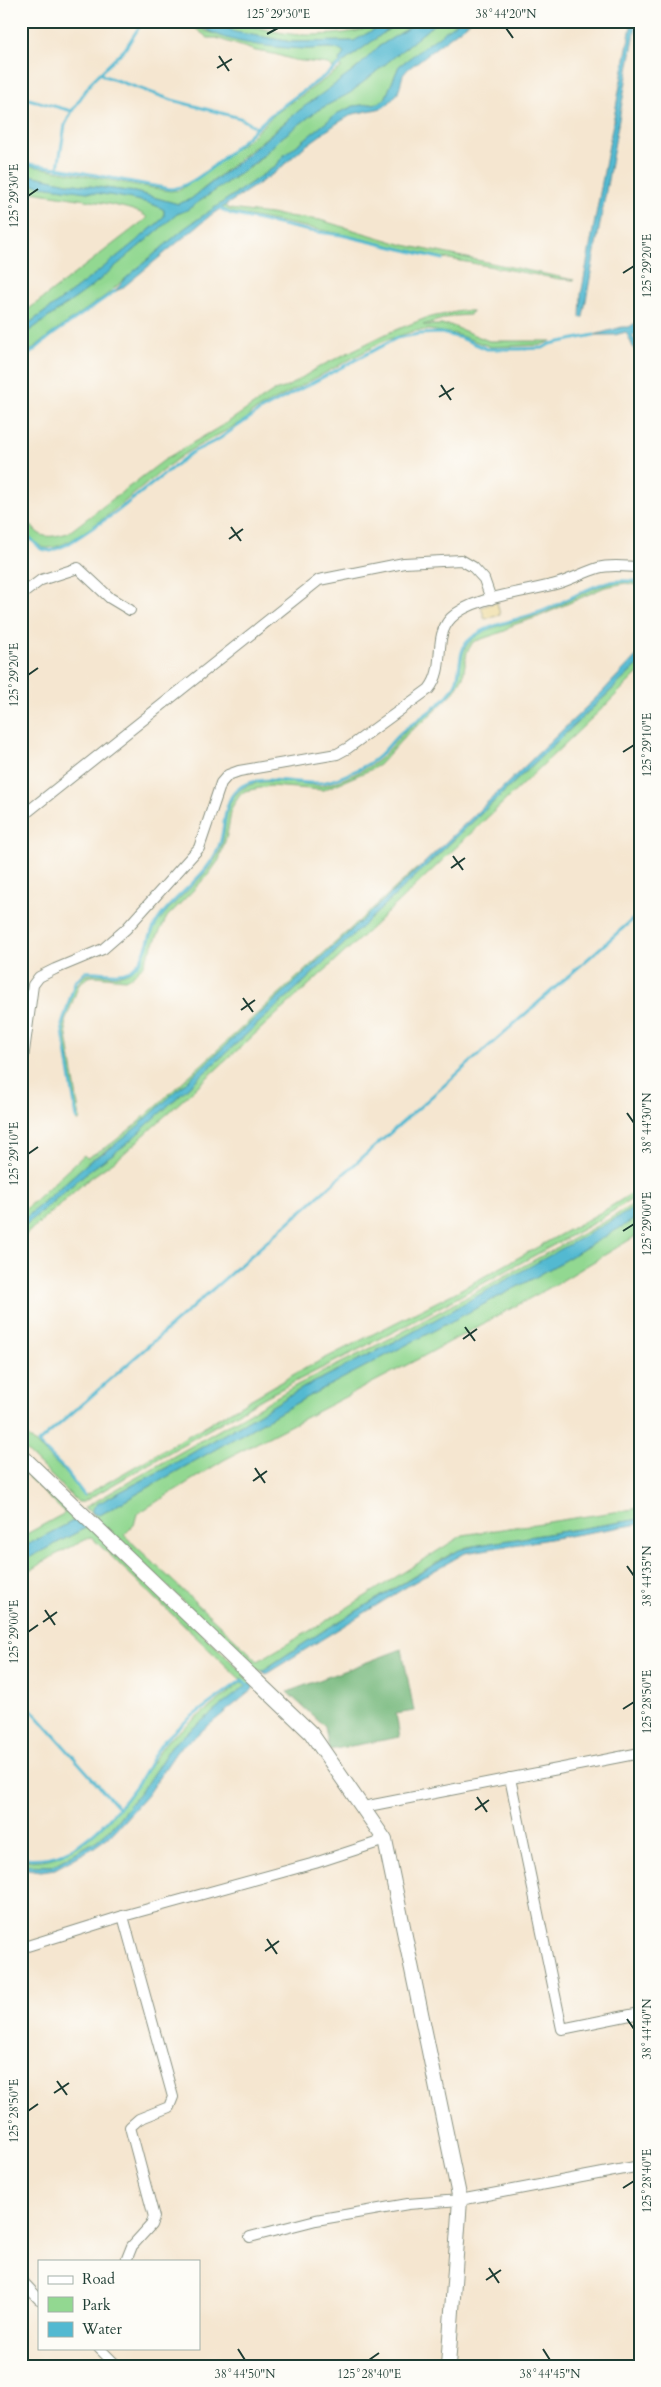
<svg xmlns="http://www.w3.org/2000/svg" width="661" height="2387" viewBox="0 0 661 2387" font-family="Cardo,serif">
<rect width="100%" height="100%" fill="#fdfcf7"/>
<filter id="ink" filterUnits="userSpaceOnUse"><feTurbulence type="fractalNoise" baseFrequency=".02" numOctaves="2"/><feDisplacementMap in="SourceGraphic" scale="10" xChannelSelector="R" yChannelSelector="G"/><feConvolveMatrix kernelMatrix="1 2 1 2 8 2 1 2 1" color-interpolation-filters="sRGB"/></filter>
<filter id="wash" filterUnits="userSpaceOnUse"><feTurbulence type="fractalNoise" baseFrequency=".0096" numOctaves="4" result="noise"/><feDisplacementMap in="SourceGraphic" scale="20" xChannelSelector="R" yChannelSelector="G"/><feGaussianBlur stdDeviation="1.12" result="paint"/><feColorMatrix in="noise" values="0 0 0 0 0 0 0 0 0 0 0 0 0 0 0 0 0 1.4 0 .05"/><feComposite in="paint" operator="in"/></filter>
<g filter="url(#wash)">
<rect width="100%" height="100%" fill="#f5e6d0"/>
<g fill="#92d891" stroke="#588a62">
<polygon points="186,21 193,21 205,31 257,44 305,49 337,48 345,53 339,60 340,63 333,68 328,64 294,60 274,54 256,51 216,38 208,38"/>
<path d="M215 21C244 21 274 35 306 35 322 35 341 34 357 31 370 29 370 21 389 21L354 41 292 42 234 32Z"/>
<polygon points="400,21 420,21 378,47 372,55 336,85 301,109 191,199 178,204 135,192 67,183 21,173 21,164 170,191 180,190 250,138 275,114 341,68 341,64"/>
<polygon points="438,21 460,21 399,66 385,99 379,103 354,106 338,113 282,157 277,165 185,228 105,296 51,334 21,358 21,337 91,287 177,214 187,210 257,162 280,139 318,110 350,93"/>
<path d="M21 182C53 190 143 194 164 210V216L159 222C114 260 69 295 21 329V315L147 218C140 204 42 195 21 190Z"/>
<polygon points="225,206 229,209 320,220 404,245 574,280 559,279 444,258 341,234 229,212 222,208"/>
<path d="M461 311H472L470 315 453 316 423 325H450L489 341H551L541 345 491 347 455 334 429 330 414 331 384 341 251 413 248 418C229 430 208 440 189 451 156 471 82 546 49 548 36 549 28 533 21 525V512C39 535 38 541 68 533L167 458 228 422 274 391 287 387 319 367 388 333 426 318Z"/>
<path d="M628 581 640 584V586L626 583 605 587 538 617 513 625 505 631 473 642 467 652 463 677 454 692 424 721 409 732 379 765 370 770 323 790 270 786 245 791 240 795 232 807 227 835 219 860 209 874 167 917 142 967 132 976 125 979 94 976 88 977 79 984 65 1022 80 1119 78 1122 63 1023 73 989 85 975C100 971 115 980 129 972 147 961 147 941 157 924 175 897 207 880 220 850 227 832 223 806 237 793 254 776 285 782 306 784 312 785 319 787 325 785 339 782 365 770 376 762 387 754 395 741 405 732 420 720 446 703 455 686 462 674 459 658 466 647 477 626 520 622 541 614 570 602 596 582 628 581Z"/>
<polygon points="640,663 640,671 609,702 366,933 120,1157 85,1182 21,1239 21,1229 85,1174 125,1145 308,978"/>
<polygon points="416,869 418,869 124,1139 91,1160 21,1222 21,1213 84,1155 87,1158 111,1144 134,1126"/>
<polygon points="640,1188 640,1194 594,1223 407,1325 267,1396 83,1502 78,1502 21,1446 21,1430 64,1471 84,1496 298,1372 454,1293 605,1210"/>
<polygon points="640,1200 640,1205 609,1224 406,1336 303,1388 170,1466 108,1498 100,1515 307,1397 534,1278 640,1216 640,1233 631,1239 558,1283 422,1357 224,1460 137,1514 134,1525 124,1535 258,1661 318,1626 463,1535 640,1508 640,1519 467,1547 451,1554 320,1633 262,1671 255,1669 98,1521 92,1513 84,1508 297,1385 395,1336 611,1218"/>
<polygon points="21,1459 81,1517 21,1548 21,1537 65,1513 21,1470"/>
<polygon points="89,1526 252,1681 249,1685 242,1678 240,1679 91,1537 55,1555 21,1576 21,1562"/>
<path d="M242 1682 247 1686 172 1745 147 1783 112 1827 96 1841 52 1866 21 1865V1860C77 1868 118 1812 146 1772 154 1761 159 1750 168 1740Z"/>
</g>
<polygon fill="#75b87b" stroke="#4a7a58" points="402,1649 414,1711 396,1714 400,1737 329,1750 325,1727 287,1692"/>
<polygon fill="#eeda9e" stroke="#868c69" points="497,602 500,615 485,619 481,607"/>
<g fill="#53b9d1" stroke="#397b82">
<path d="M193 21H215L235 32 292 42 354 41 389 21H400L341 64 339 61 344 53C333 44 318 50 304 49 268 47 222 44 193 21Z"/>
<path d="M420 21H438L350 93 318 110 280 139 257 161 187 210 177 214 91 287 21 337V329C69 295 114 260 159 222L164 216V210C145 195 52 190 21 182V173L67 183 135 192 178 204 191 199 242 159 301 109 356 69 378 47Z"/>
<polygon points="459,21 471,21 408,69 403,75 398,93 388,104 382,108 353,114 336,124 304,147 276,172 211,215 121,289 115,291 126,278 185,228 277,165 282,157 338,113 354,106 379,103 385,99 399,66"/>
<polygon points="632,21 637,21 583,317 580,318 581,295"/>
<polygon points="640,320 640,331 632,336 640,348 640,362 626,332 615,335 594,335 622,327 629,327"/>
<polygon points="640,652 640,663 308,978 125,1145 85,1174 21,1229 21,1222 91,1160 107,1151 138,1126 418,869 603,691"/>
<polygon points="640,1205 640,1216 534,1278 307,1397 100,1515 92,1513 92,1509 97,1504 170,1466 303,1388 406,1336"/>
<polygon points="81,1517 89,1526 21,1562 21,1548"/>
<polygon points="640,1519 640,1524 465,1553 411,1584 266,1674 262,1671 320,1633 459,1550 479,1545"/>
<polygon points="252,1681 255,1683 252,1690 177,1751 147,1795 111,1835 93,1848 55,1869 41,1871 21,1868 21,1865 52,1866 96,1841 112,1827 147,1783 172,1745"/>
</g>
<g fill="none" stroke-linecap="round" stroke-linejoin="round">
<g stroke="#53b9d1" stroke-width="3">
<polyline points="100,73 104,76 172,100 240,118 255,127"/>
<polyline points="21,97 72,111"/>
<polyline points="21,163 58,168 65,125 72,111 92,81 125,49 143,21"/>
<path d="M58 168 170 189C200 188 251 130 276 111 297 95 320 80 341 64"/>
<polyline points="221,209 231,214 310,231 341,235 443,259"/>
<polyline points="21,361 52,335 115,291"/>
<polyline points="21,529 41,549 51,551 68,544 115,513 191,453 219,439 261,410 397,338 419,334 441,333 461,338 487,349 519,349 543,348 550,344 594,335"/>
<path d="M77 1119 62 1025 75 982 85 972C100 970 116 977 130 970 146 961 147 939 155 925 172 895 207 879 219 846 226 829 222 803 237 790 255 772 295 784 318 783 332 783 369 766 379 756 388 748 394 738 403 731 417 720 445 703 454 687 462 674 457 652 468 641 486 624 515 621 537 613 576 600 594 575 640 582"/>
<polyline points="84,1495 65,1470 38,1443 640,913"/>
<polyline points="21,1698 117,1806"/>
<path d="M21 1858C35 1859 50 1859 63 1853 93 1840 124 1804 142 1777 150 1764 154 1752 164 1741 186 1718 217 1699 242 1680L248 1685"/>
</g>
</g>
</g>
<g filter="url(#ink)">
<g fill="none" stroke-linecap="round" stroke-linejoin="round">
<defs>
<g id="street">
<polyline points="21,595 41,580 78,568 110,598 130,610"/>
<polyline points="21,817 319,580 404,563 461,560 473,567 484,579 491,599"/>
<path d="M21 1074 33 985 39 977 55 969 103 949 126 929 199 848 221 783 228 775 239 771 337 754 348 748 429 689C447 666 432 638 451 618 472 596 530 592 559 583 572 579 585 572 598 568 611 564 627 567 640 567"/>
<polyline points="510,1778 562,2029 640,2013"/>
<polyline points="363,1807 640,1753"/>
<polyline points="123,1916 173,2097 169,2107 139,2119 130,2127 154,2217 151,2225 132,2246 126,2261"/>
<polyline points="21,1948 123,1916 315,1863 385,1840"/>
<polyline points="250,2237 316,2220 408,2204 460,2200 640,2166"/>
<polyline points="21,2280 39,2299"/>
<polyline points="99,2348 117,2366"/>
</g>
<polyline id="secondary" points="21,1455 311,1733 385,1840 460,2200 448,2366"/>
</defs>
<use href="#street" stroke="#8a9282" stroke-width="12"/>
<use href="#secondary" stroke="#8a9282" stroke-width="16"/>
<use href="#street" stroke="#fff" stroke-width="10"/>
<use href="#secondary" stroke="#fff" stroke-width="14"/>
</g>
</g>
<path fill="none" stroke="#1f3d34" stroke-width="2" d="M506 28 513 38M267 34 278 28M219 56 229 71M217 68 232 59M28 196 38 189M623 273 634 266M441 385 451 400M439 397 454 388M231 527 241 541M229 539 243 529M28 675 38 668M623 752 634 745M453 856 463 870M451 868 465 858M243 998 253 1012M241 1010 255 1000M627 1113 634 1123M28 1154 38 1147M623 1231 634 1224M465 1327 475 1341M463 1339 477 1329M255 1468 265 1483M253 1481 267 1471M627 1566 634 1576M45 1610 55 1625M43 1622 57 1612M28 1632 38 1625M623 1709 634 1702M477 1797 487 1812M475 1810 489 1800M267 1939 277 1954M265 1951 279 1941M627 2019 634 2029M57 2081 67 2095M54 2093 69 2083M28 2111 38 2104M623 2188 634 2181M489 2268 499 2283M486 2280 501 2270M238 2349 245 2360M543 2349 550 2360M369 2360 379 2353"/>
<rect width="661" height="2387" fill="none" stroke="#fdfcf7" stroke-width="55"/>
<rect x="38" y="2260" width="162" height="90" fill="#fdfcf7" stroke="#a4b0a9"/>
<rect x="48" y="2276" width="25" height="8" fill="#ffffff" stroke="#a4b0a9"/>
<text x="82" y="2284" font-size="15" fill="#1f3d34">Road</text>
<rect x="48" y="2297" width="25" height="15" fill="#92d891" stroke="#a4b0a9"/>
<text x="82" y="2310" font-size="15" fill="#1f3d34">Park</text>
<rect x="48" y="2322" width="25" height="15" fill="#53b9d1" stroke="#a4b0a9"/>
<text x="82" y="2334" font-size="15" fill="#1f3d34">Water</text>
<rect x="28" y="28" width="606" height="2332" fill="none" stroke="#1f3d34" stroke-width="2"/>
<g font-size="12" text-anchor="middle" fill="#1f3d34">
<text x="278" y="18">125°29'30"E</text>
<text x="506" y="18">38°44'20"N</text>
<text transform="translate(14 196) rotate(-90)" y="4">125°29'30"E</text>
<text transform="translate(647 266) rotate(-90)" y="4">125°29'20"E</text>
<text transform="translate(14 675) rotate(-90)" y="4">125°29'20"E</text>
<text transform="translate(647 745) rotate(-90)" y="4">125°29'10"E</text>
<text transform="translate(647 1123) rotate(-90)" y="4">38°44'30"N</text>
<text transform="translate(14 1154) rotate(-90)" y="4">125°29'10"E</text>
<text transform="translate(647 1224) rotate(-90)" y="4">125°29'00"E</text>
<text transform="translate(647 1576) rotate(-90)" y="4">38°44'35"N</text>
<text transform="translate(14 1632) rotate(-90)" y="4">125°29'00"E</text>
<text transform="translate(647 1702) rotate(-90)" y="4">125°28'50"E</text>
<text transform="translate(647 2029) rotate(-90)" y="4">38°44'40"N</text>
<text transform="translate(14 2111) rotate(-90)" y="4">125°28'50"E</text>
<text transform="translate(647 2181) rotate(-90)" y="4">125°28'40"E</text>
<text x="245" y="2378">38°44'50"N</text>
<text x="369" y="2378">125°28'40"E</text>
<text x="550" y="2378">38°44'45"N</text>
</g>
</svg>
